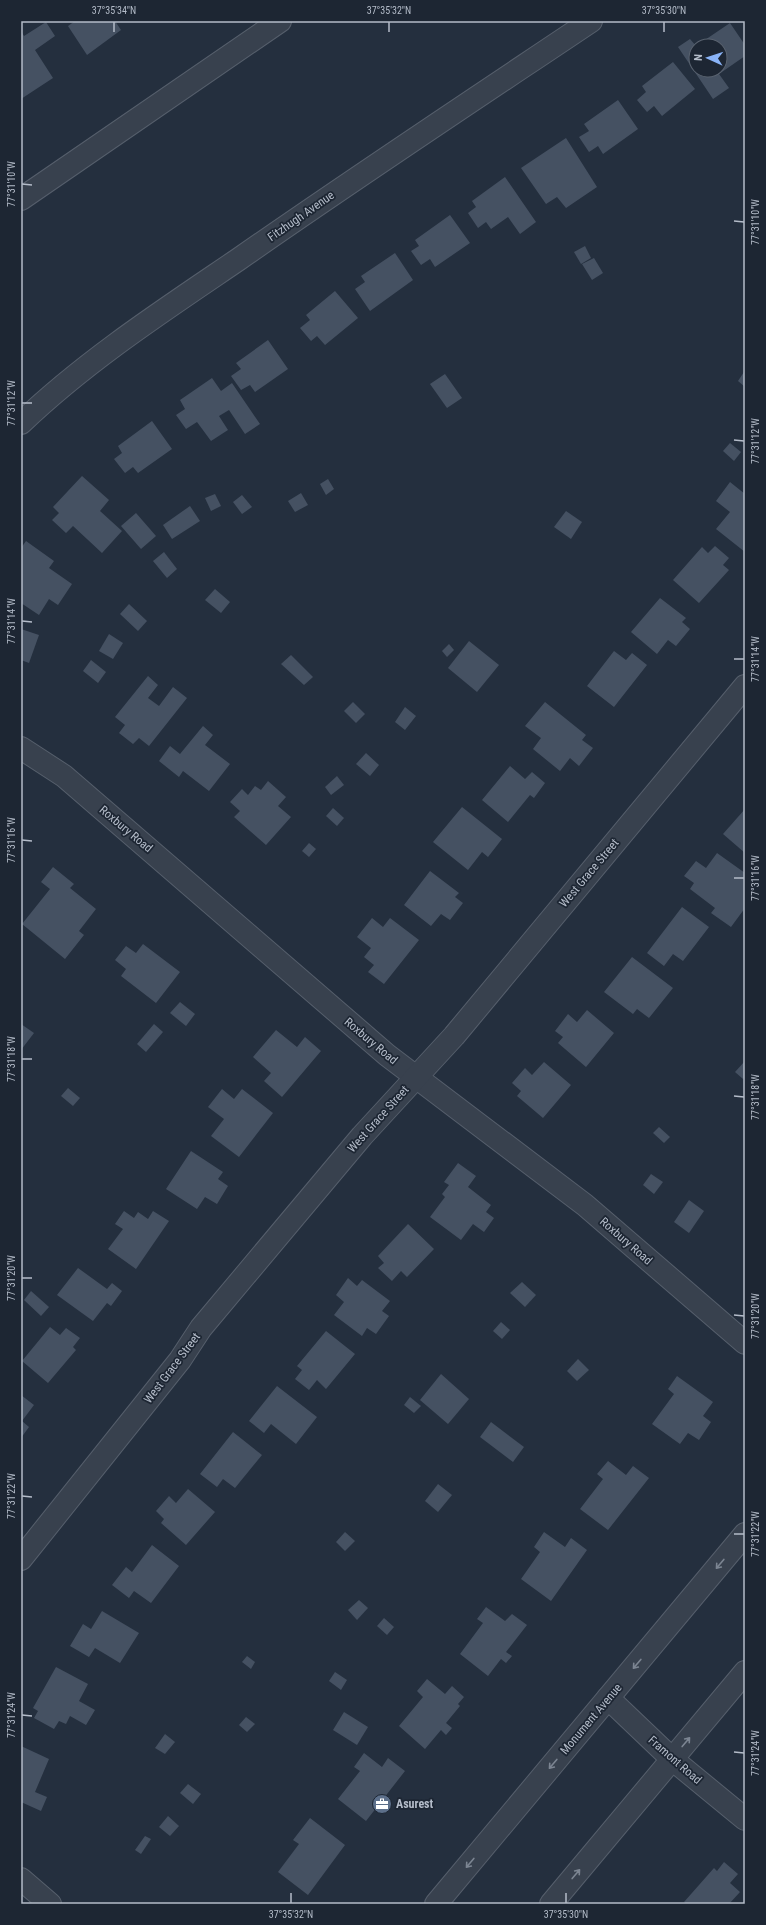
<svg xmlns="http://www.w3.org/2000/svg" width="766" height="1925" viewBox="0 0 766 1925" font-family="'Roboto Condensed',sans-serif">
<rect width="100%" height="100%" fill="#242f3e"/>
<g fill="#455162">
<polygon points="75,21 115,21 121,30 87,55 68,26"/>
<polygon points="46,22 55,36 35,50 53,78 21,99 21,31 24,36"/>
<polygon points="730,23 745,45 745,56 719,74 729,88 713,99 678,47 690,39 696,46 696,70 720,70 720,46 696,46"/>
<polygon points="673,62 695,89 662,116 654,106 647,112 637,100 646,92 642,86"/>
<polygon points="618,100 638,129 603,154 598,146 589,152 579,137 589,131 584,124"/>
<polygon points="566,138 597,187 566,208 557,197 546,204 521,168"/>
<polygon points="505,177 536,222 520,234 508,217 491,229 486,222 478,228 468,213 476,207 472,201"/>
<polygon points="450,215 470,243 435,267 430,259 421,265 411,251 419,246 415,240"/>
<polygon points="585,246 591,258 581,264 574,252"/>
<polygon points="395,253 413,280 370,311 355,289 365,282 361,276"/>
<polygon points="594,258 603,273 592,280 582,264"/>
<polygon points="335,291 358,318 325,345 317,336 311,341 300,328 310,320 306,315"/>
<polygon points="268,340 288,369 255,392 250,385 241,390 231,376 241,369 236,363"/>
<polygon points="744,372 745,373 745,387 738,381"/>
<polygon points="445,374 462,398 447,408 430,384"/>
<polygon points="212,378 221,391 232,383 260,424 245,434 229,410 219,416 228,430 211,441 197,422 186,429 176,415 185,409 180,400"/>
<polygon points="152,421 172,449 138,473 133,467 125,473 114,459 122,453 118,446"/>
<polygon points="730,443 741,452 734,461 723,451"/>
<polygon points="82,476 109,500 100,511 122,531 102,553 73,526 66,533 52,520 59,513 53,507"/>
<polygon points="328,479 334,489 326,495 320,484"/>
<polygon points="730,482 745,494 745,552 716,529 730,512 716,501"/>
<polygon points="301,493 308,505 295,512 288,501"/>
<polygon points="215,494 221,506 211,511 205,498"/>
<polygon points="242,495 252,507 242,514 233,502"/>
<polygon points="190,506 200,521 172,539 163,525"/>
<polygon points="566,511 582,522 571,539 554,527"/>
<polygon points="136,513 156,536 141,549 121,526"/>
<polygon points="26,541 54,561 49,568 72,584 58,605 49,599 39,615 21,603 21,548"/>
<polygon points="715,546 729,558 723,565 729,570 699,603 673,580 702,547 708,553"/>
<polygon points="164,552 177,569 167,578 153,561"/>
<polygon points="215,589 230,602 221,613 205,600"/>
<polygon points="660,598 686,618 682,622 690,629 676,646 668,640 657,654 631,632"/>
<polygon points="129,604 147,621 138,631 120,614"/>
<polygon points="21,629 39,635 29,663 21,660"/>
<polygon points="109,634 123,643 113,659 99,651"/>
<polygon points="469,641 499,665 477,692 448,668"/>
<polygon points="449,644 454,650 447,657 442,651"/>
<polygon points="614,651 626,660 632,653 647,665 614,707 587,686"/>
<polygon points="291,655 313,677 304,685 281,664"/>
<polygon points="91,660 106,672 98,683 83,671"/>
<polygon points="148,676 158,685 148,698 159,706 173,687 187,698 149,746 139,738 133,744 119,733 125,725 115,717"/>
<polygon points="353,702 365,714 356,723 344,711"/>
<polygon points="545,702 586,735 582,740 593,748 579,766 570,758 560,771 533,749 541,738 525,726"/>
<polygon points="405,707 416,716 405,730 395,722"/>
<polygon points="203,726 213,735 205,745 230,764 209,791 183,771 179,777 159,761 170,746 180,754"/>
<polygon points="366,753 379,765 370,776 356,764"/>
<polygon points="510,766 525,779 532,772 545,783 534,798 530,795 508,822 482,800"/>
<polygon points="337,776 344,785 331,795 325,787"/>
<polygon points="268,781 286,797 278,806 291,817 266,845 234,817 240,811 230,802 242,789 248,795 255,786 261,790"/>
<polygon points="462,807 502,839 488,857 482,852 468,870 433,842"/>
<polygon points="333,808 344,818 337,826 326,816"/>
<polygon points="745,809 745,853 723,834"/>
<polygon points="309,843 316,849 309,857 302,851"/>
<polygon points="717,853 745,873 745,908 731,927 711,913 715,908 690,889 694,883 684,876 696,861 706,868"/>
<polygon points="53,867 74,884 70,888 96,909 79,931 84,935 65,959 22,924 50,889 41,882"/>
<polygon points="430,871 459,893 455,897 463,903 450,920 441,914 431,926 404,905"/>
<polygon points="682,907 709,927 683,961 673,954 664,966 647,953"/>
<polygon points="372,918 383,927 390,918 419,940 384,984 368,972 374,965 364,957 371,948 357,937"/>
<polygon points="143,944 180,972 156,1003 121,976 126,969 115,960 126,946 136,953"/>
<polygon points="632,957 673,988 649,1018 637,1009 633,1014 604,992"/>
<polygon points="180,1002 195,1014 186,1026 170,1013"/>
<polygon points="587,1010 614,1033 586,1067 558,1043 563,1037 555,1031 568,1014 577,1022"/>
<polygon points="21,1024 34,1033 21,1050"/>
<polygon points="154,1024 163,1032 146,1052 137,1044"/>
<polygon points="276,1030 297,1047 305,1037 321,1051 282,1097 264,1081 271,1073 253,1057"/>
<polygon points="745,1061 745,1077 743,1079 735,1072"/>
<polygon points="544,1062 571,1085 543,1118 517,1096 521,1091 512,1083 525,1068 532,1075"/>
<polygon points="68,1088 80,1098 73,1106 61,1096"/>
<polygon points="222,1089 234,1099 242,1089 273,1113 239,1157 211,1136 224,1119 208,1107"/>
<polygon points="659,1127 670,1137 664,1143 653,1133"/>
<polygon points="191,1151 223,1172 218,1179 228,1186 217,1204 205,1197 197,1209 166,1189"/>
<polygon points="458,1163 476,1176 468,1187 491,1205 486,1212 494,1218 484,1232 473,1224 461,1240 430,1217 445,1197 442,1194 449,1185 444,1182"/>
<polygon points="651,1174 663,1182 654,1194 643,1185"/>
<polygon points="689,1200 704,1211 689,1233 674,1222"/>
<polygon points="124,1211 134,1218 138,1212 148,1219 153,1211 169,1221 136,1269 108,1249 123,1229 115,1224"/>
<polygon points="408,1224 434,1249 407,1277 401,1271 392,1281 378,1268 384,1263 378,1256"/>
<polygon points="78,1268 107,1289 112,1283 122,1291 111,1306 107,1303 93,1321 57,1295"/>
<polygon points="348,1278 357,1286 362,1280 390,1301 382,1311 389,1316 376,1334 367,1328 362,1336 334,1315 344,1302 336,1295"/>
<polygon points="522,1282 536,1295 525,1307 510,1293"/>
<polygon points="31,1291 49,1307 41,1316 24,1300"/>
<polygon points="501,1322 510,1330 502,1339 493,1331"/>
<polygon points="50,1327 60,1335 66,1328 80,1338 73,1347 76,1350 48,1383 22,1361"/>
<polygon points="326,1331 355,1354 326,1389 317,1380 309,1390 295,1379 302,1370 297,1366"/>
<polygon points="578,1359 589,1370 577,1381 567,1371"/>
<polygon points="441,1374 469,1399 448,1424 420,1400"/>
<polygon points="677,1376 713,1402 703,1416 711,1422 699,1440 688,1433 680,1444 652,1424 674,1394 668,1389"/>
<polygon points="277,1386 317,1417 296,1444 271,1424 264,1433 249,1421"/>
<polygon points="21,1395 34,1405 22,1421 29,1427 21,1438"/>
<polygon points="410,1397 421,1406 414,1413 404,1405"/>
<polygon points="491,1422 524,1447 513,1462 480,1437"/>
<polygon points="233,1432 262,1455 235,1488 223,1479 217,1487 200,1474"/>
<polygon points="608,1461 626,1475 633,1466 649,1478 608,1530 580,1509 603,1479 597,1474"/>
<polygon points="438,1484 452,1495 438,1512 425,1501"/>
<polygon points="188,1489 215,1512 186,1545 161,1523 164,1519 156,1511 169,1496 176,1503"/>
<polygon points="345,1532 355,1541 345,1551 336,1542"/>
<polygon points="544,1532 565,1547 571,1538 587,1550 551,1601 521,1579 540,1552 534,1547"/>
<polygon points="152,1545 179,1566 151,1603 134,1591 129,1598 112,1585 126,1567 132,1572"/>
<polygon points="359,1600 368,1608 357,1620 348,1610"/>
<polygon points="486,1607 505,1621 512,1614 527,1625 506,1652 512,1656 506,1663 501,1659 488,1676 460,1654 483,1623 477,1619"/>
<polygon points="102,1611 139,1633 120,1663 95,1648 89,1657 70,1646 83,1624 91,1629"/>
<polygon points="384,1618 394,1627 387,1635 377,1626"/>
<polygon points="247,1656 255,1662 251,1669 242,1662"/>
<polygon points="56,1667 88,1684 79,1701 95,1710 86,1725 70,1716 66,1724 59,1721 54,1729 34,1718 38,1711 33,1708"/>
<polygon points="335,1672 347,1680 341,1690 329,1681"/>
<polygon points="427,1679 445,1694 452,1686 464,1697 458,1704 460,1706 446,1723 452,1728 446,1735 441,1730 425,1749 399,1726 423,1697 417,1691"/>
<polygon points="344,1712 368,1727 357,1745 333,1730"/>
<polygon points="246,1717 255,1724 247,1732 239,1725"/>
<polygon points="165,1734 175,1742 165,1754 155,1748"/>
<polygon points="21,1746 49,1759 35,1792 47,1797 41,1811 21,1802"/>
<polygon points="364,1753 382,1767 388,1758 405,1771 366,1821 338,1799 360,1771 354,1767"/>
<polygon points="188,1784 201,1794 193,1804 180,1793"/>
<polygon points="168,1816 179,1826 170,1836 159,1827"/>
<polygon points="310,1818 345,1845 308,1895 278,1872 299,1844 293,1840"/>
<polygon points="145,1836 151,1839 141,1854 135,1850"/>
<polygon points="724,1862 738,1874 730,1883 740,1892 729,1904 687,1904 684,1902 714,1868 717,1871"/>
</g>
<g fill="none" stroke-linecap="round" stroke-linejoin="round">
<defs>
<g id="minor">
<polyline points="21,199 280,21"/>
<path d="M21 423C87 360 164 310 239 259 355 178 473 100 591 21"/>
<polyline points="21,748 64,776 387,1055 585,1205 745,1343"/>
<polyline points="21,1559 180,1360 201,1328 362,1136 454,1036 745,686"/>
<polyline points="608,1698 672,1759 745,1819"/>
<polyline points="21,1879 50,1904"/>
<polyline points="436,1904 745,1534"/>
<polyline points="551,1904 745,1672"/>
</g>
</defs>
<use href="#minor" stroke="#565f6c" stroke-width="24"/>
<use href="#minor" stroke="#38414e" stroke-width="22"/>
</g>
<defs><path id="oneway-shaft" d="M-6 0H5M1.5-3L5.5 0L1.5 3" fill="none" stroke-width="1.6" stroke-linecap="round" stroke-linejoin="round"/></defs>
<g stroke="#7c8592">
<use href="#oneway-shaft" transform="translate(720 1564) rotate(130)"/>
<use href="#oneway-shaft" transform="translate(637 1664) rotate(130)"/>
<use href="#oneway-shaft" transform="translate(686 1742) rotate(-50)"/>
<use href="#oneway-shaft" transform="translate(553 1764) rotate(130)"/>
<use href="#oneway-shaft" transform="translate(470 1863) rotate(130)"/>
<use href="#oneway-shaft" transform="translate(576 1874) rotate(-50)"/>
</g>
<path fill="none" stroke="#b4bcc9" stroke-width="1.5" d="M114 32V22M389 32V22M664 32V22M22 184 32 185M734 221 744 222M22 403H32M734 440 744 441M22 621 32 622M734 659H744M22 840 32 841M734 878H744M22 1059H32M734 1096 744 1097M22 1278H32M734 1315 744 1316M22 1496 32 1497M734 1534H744M22 1715 32 1716M734 1752 744 1753M291 1903V1893M566 1903V1893"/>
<defs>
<symbol id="office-disc" viewBox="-11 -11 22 22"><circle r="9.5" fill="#5c6f8a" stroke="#1d2633"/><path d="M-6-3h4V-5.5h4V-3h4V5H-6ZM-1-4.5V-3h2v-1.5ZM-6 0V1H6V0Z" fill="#fff"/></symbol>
</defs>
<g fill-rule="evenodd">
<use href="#office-disc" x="371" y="1793" width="22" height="22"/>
</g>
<g text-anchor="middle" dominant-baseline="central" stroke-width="3.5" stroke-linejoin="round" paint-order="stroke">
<g font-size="12" fill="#b4bcc9" stroke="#1d2633">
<text transform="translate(301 216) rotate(-35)">Fitzhugh Avenue</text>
<text transform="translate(126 829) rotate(40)">Roxbury Road</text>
<text transform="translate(589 873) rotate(-50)">West Grace Street</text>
<text transform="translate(371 1041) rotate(40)">Roxbury Road</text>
<text transform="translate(378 1119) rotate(-48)">West Grace Street</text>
<text transform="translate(626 1241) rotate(41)">Roxbury Road</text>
<text transform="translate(172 1368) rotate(-53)">West Grace Street</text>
<text transform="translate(591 1719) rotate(-50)">Monument Avenue</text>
<text transform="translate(675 1760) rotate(41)">Framont Road</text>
</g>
<g font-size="12" font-weight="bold" fill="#b4bcc9" stroke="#1d2633" text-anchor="start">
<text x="396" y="1804">Asurest</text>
</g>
</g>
<rect width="766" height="1925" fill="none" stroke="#1d2633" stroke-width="44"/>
<g transform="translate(708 58) rotate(273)"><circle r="19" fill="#1d2633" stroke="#59626f"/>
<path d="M0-3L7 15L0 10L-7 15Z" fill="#8ab4f8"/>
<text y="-6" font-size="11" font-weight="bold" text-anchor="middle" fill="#b4bcc9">N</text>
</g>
<rect x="22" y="22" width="722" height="1881" fill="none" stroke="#b4bcc9" stroke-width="1.5"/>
<g font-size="10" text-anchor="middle" fill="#b4bcc9">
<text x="114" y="14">37°35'34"N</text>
<text x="389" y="14">37°35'32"N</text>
<text x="664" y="14">37°35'30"N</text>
<text transform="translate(11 184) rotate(-90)" y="4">77°31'10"W</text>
<text transform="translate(755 222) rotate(-90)" y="4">77°31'10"W</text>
<text transform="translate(11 403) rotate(-90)" y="4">77°31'12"W</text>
<text transform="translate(755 441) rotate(-90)" y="4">77°31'12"W</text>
<text transform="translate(11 621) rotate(-90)" y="4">77°31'14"W</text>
<text transform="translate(755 659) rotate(-90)" y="4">77°31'14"W</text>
<text transform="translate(11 840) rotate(-90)" y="4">77°31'16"W</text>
<text transform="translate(755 878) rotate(-90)" y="4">77°31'16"W</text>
<text transform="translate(11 1059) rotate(-90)" y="4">77°31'18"W</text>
<text transform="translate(755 1097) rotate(-90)" y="4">77°31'18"W</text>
<text transform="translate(11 1278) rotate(-90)" y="4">77°31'20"W</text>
<text transform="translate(755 1316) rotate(-90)" y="4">77°31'20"W</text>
<text transform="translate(11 1496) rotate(-90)" y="4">77°31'22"W</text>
<text transform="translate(755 1534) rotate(-90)" y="4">77°31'22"W</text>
<text transform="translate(11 1715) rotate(-90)" y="4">77°31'24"W</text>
<text transform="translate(755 1753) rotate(-90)" y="4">77°31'24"W</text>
<text x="291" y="1918">37°35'32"N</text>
<text x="566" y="1918">37°35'30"N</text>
</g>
</svg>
